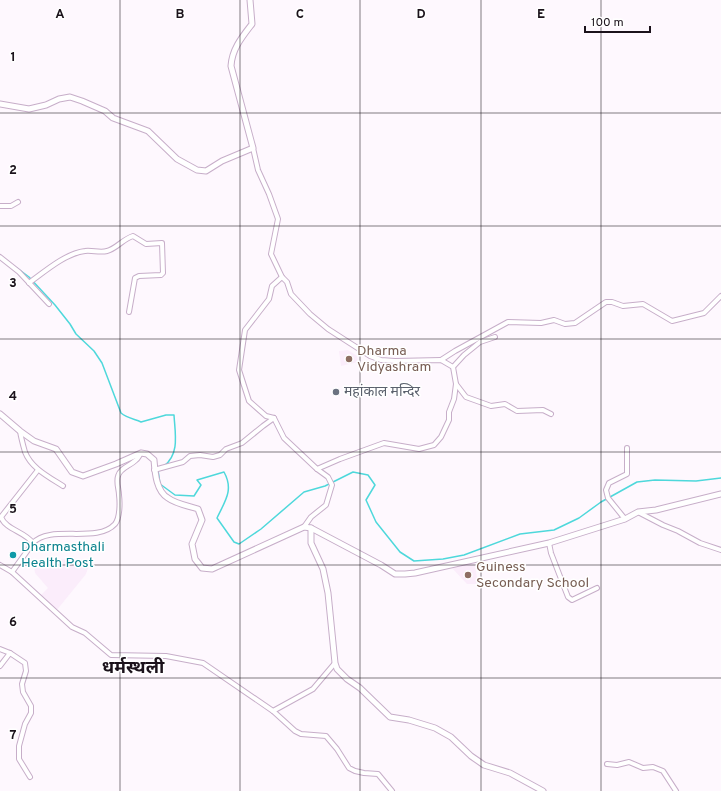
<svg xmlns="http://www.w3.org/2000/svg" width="721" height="791" viewBox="0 0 721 791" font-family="Overpass,'Noto Sans Devanagari',sans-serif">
<rect width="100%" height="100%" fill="#fef8fe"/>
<g fill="#fbedfb">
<polygon points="348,350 357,356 358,362 341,366 339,351"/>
<polygon points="69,559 80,560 89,565 86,574 56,611 41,595 48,588 35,573 33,561"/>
<polygon points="474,560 478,584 467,584 450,566"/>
</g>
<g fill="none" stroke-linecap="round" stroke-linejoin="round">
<g stroke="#4ed8db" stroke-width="1.5">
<path d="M17 268 29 277 55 305 70 324 76 334 94 351 102 363 121 413C127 418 134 419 141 422L166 415H174C175 433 180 454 164 466"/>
<path d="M160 469 158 470 160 484 175 495 194 496 201 485 197 480 224 472C234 490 225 501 217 518L234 542 239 544 261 529 304 492 325 486 353 472 368 475 375 485 366 500 376 522 400 552 414 561 443 559 464 555 520 534 554 530 579 518 601 502 637 482 655 480 696 481 721 478"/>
</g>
<defs>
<g id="minor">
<polyline points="253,148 258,170 269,194 278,219 271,254 282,277 287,282 291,294 310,314 328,329 370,356 381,360 395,361 441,360 453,367 456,384 466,397 491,406 505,404 517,411 543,410 551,414"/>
<polyline points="0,206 11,206 18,202"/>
<polyline points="0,257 19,272 49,304"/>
<polyline points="282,277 272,286 269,299 245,330 239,370 249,401 266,416 274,418 284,438 317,469 328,477 332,485 326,505 311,517 304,527"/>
<path d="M29 283C44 272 66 253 85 251 92 250 100 253 107 251 116 249 123 239 133 236L146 244 162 243 163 273 161 275 139 276 135 278 129 312"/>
<polyline points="441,360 455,351 508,322 541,323 554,320 565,324 575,323 606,302 612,302 623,306 643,304 672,321 704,313 721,296"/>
<polyline points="453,367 464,355 480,342 495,337"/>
<path d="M20 431C21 438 23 445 25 452 31 468 49 477 63 486"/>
<polyline points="317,469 340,459 384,443 419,449 434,445 441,437 449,420 449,412 454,399 456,384"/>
<polyline points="154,470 183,462 190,456 200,455 213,457 220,455 226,449 242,443 263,426 274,418"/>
<polyline points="638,512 663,525 678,531 700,543 721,550"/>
<polyline points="625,519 608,498 606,490 609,483 627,474 627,448"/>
<path d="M33 543C50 524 97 544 115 524 120 518 120 503 119 495 119 489 116 483 118 476 120 468 130 466 136 460 138 459 139 456 141 453"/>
<polyline points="549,543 551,553 568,597 572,600 597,588"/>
<polyline points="0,565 12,572 72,627 85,633 111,655 166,656 203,663 273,711 313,689 335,663"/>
<path d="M12 572 33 543C24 531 6 530 1 517L38 470"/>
<polyline points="0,649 10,653 25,663 26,671 22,684 23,692 31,706 31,713 25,724 19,746 19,759 30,777"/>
<polyline points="0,666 10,653"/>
<polyline points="273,711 295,731 301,734 326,736 337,749 349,768 355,771 364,773 378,774 392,791"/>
<polyline points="607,764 617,765 629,762 643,768 653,767 663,771 676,791"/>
</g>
<g id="tertiary">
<path d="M0 104 29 109 46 105 59 99 70 97 82 101 105 111 113 118 148 131 177 159 197 170 206 171 222 161 253 148 231 66C232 49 242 37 252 24L250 0"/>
<path d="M0 414 20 431 34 441 56 449 72 472 83 476 116 464 141 453 147 454 154 460C155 472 156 491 168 498 176 504 189 506 198 509L202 520 192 544 195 559 202 568 212 569 304 527 311 528 381 565 395 574H405L415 573 549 543 625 519 638 512 656 510 721 494"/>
<polyline points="311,528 311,543 323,569 328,593 335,663 337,669 347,679 360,688 390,717 409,720 435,728 451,737 471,756 484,765 510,773 543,791"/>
</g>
</defs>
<use href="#minor" stroke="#c7aec9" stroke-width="6"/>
<use href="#tertiary" stroke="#c7aec9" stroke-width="7"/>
<use href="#minor" stroke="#fff" stroke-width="4"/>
<use href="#tertiary" stroke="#fff" stroke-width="5"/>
</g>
<path fill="none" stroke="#1b121b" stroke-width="1" stroke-opacity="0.55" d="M120 0V791M240 0V791M360 0V791M481 0V791M601 0V791M0 113H721M0 226H721M0 339H721M0 452H721M0 565H721M0 678H721"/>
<g fill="#8d6e63" stroke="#fff" stroke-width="1.5">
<circle cx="349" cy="359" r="4"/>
<circle cx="468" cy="575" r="4"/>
</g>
<circle fill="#6b7280" stroke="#fff" stroke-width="1.5" cx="336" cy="392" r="4"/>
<circle fill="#0f9aa8" stroke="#fff" stroke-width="1.5" cx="13" cy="555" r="4"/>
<g text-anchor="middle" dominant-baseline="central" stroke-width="3" stroke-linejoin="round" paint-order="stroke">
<g font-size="14" fill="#785e54" stroke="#fff" text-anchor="start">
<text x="357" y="351">Dharma<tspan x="357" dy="16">Vidyashram</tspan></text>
<text x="476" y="567">Guiness<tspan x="476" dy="16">Secondary School</tspan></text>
</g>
<g font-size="14" fill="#5b616d" stroke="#fff" text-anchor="start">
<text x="344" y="392">महांकाल मन्दिर</text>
</g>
<g font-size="14" fill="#0d838f" stroke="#fff" text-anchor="start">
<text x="21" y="547">Dharmasthali<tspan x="21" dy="16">Health Post</tspan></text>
</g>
<g font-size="18" font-weight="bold" fill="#1b121b" stroke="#fff">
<text x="133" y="668">धर्मस्थली</text>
</g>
</g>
<g font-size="13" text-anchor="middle" font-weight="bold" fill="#1b121b" stroke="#fff" stroke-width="3" stroke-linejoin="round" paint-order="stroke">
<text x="60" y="18">A</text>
<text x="180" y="18">B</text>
<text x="300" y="18">C</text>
<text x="421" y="18">D</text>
<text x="541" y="18">E</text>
<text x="13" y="61">1</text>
<text x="13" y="174">2</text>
<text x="13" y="287">3</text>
<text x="13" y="400">4</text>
<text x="13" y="513">5</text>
<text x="13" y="626">6</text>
<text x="13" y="739">7</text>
</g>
<path d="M585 26v6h65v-6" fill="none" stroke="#1b121b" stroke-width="2"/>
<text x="591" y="26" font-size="12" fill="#1b121b" stroke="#ffffff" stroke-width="3" paint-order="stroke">100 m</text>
</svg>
